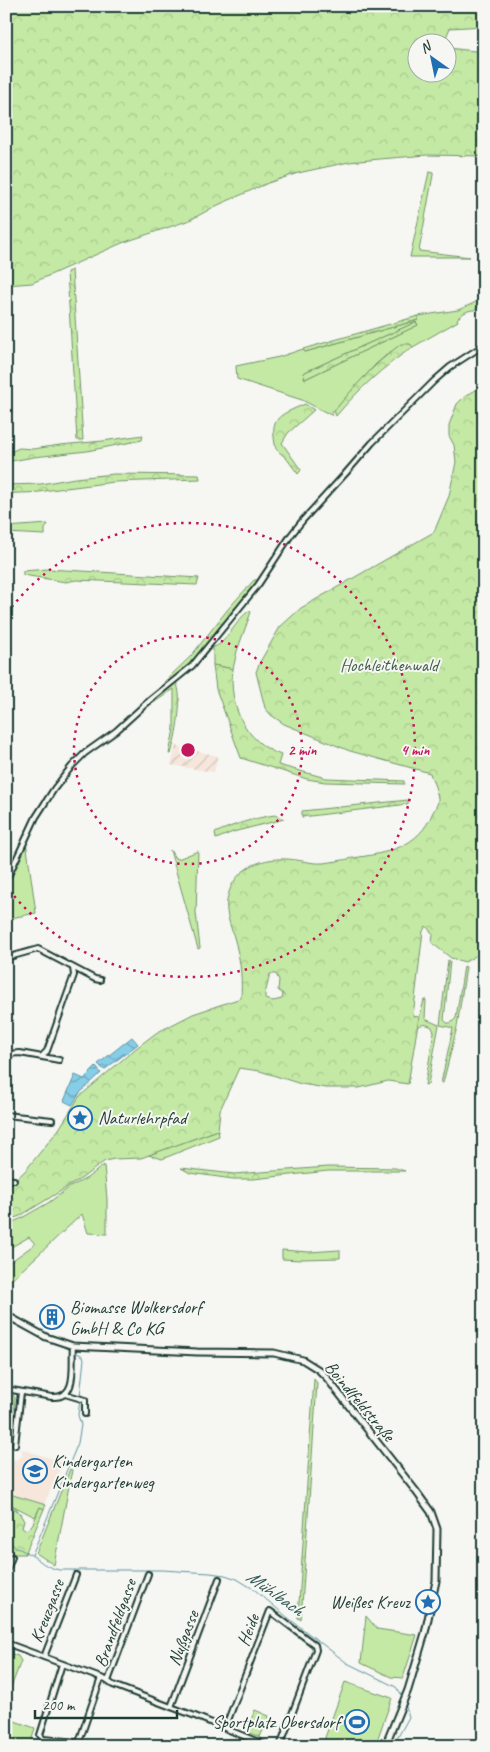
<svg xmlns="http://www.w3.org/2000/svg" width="490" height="1752" viewBox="0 0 490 1752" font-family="Caveat,sans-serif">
<defs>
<pattern id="industrial-furrows" width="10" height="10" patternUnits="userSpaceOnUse" patternTransform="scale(1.25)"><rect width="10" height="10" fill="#f6e6db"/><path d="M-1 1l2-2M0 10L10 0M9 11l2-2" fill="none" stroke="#d2c6bd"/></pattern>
<pattern id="forest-crowns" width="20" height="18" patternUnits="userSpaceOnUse" patternTransform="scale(1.25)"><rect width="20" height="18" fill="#c4e9a4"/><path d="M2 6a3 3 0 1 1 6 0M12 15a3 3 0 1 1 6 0" fill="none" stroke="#a8c98e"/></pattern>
<pattern id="water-waves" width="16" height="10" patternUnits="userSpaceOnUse" patternTransform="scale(1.25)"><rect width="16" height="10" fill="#86cde7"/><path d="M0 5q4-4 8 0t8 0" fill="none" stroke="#6da8bc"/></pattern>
</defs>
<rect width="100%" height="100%" fill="#f6f6f2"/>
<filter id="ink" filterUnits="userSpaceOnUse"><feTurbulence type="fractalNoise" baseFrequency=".02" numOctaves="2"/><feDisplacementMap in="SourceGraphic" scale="10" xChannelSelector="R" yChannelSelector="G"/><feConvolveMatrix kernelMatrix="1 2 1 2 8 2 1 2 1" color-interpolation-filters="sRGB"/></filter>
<g filter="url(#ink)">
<polygon fill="#f6e6db" points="21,1449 63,1462 44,1504 6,1493 6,1459 17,1460 23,1455"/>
<polygon fill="url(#industrial-furrows)" points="176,746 218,756 214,772 171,765"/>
<g fill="#c4e9a4" stroke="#72936c" fill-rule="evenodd">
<polygon points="429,172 433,173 433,175 419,251 470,257 410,257"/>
<path d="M484 296V307L481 305 474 310C467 310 462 314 457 319L458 321 413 347 410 344 390 352 376 364 334 411H331L333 416 302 400 237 379 236 366 279 357 303 349 305 352 418 320V316L458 310 474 303ZM416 322 418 325 305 379 303 373Z"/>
<polygon points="48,524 45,529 45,535 6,533 6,527"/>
<path d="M249 611 251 612 237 651 233 669 213 665V647C225 646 237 618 249 611Z"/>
<polygon points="26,841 36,913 6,919 6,885"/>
<polygon points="170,850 175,858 178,859 198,851 196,913 200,948 198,949"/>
<polygon points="448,960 450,961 444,1020 447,1023 451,1023 456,1018 464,966 466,967 457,1027 443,1083 441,1083 453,1028 440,1025"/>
<path d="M424 1000H426L425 1019 439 1025 428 1084 425 1085 434 1032 432 1027C426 1024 422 1023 417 1028Z"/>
<polygon points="218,1130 219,1136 162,1159 148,1155"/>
<polygon points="104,1165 107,1199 107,1234 88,1233 82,1214 6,1285 6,1265 35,1244 29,1237 6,1250 6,1225 20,1219 48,1203 70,1187 87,1178"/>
<polygon points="282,1250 309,1252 340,1250 340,1258 301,1259 301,1260 282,1259"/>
<polygon points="6,1394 13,1395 15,1398 10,1443 6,1444"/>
<polygon points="70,1469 72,1470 54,1565 36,1553"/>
<polygon points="6,1493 46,1505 44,1509 40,1507 35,1517 6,1502"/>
<polygon points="366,1616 377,1629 417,1635 403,1678 391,1677 361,1663"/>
<polygon points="6,1652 18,1656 21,1661 9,1693 6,1696"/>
<polygon points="345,1682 392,1698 375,1746 322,1746"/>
<polygon points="255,1710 269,1716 260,1737 246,1732"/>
<polygon points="6,1718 35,1728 30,1746 6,1746"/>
</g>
<g fill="url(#forest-crowns)" stroke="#72936c" fill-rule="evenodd">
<polygon points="6,6 484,6 484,26 450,28 444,42 418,42 418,72 448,72 448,48 484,52 484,156 427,155 380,159 349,162 298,173 268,183 218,205 190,220 122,243 32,283 6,285"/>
<polygon points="72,270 83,440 77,440 67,272"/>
<polygon points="418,316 418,320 305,352 303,349"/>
<polygon points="416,322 418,325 305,379 303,373"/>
<path d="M401 344H410L413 347C384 366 358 390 336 416L334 411C355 386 375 363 401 344Z"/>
<path d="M484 385V951L465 962 451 958 432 943 433 934 426 926 423 931 413 1016 419 1017 408 1084 388 1081 359 1088H326L301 1084 260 1071 239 1068 220 1110 218 1130 141 1158 114 1159 105 1161 82 1178 20 1216 6 1221V1188L25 1171 59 1129 79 1097 135 1049 156 1033 193 1014 241 998C242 982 241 964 237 949 232 924 219 909 233 883 244 865 265 858 285 859 298 859 311 864 323 863 333 862 343 860 353 858 387 853 419 848 433 812 435 809 437 805 438 802 439 794 432 780 430 773L350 751 284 724 271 715 265 708 256 672 260 662 280 627 301 608 434 532 449 496 456 462 454 445 449 436V425L457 404 464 397ZM270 974H276L279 980 278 990 283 994 282 999 273 1001 265 999V994Z"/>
<path d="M305 404 314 410 288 433 282 443 301 470 298 474 287 459 276 449C269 417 278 416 305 404Z"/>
<polygon points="143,435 142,440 87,451 34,457 6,462 6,454 19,448 33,449 60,445 103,441"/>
<path d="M114 474 199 475 200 479 114 482 50 490C35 494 21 492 6 494V485L41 484 75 478Z"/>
<polygon points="48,569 199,578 197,585 76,580 66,582 23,575 23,571"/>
<polygon points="254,580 259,580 218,629 195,659 181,673 166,684 164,682 191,656 228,609"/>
<path d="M213 665 233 669C228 705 245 742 281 755L278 765 326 778 404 781V784L325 782 307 779 241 758 216 689Z"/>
<path d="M176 682C184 697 176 737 171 754H169L174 729V689L137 714Z"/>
<polygon points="408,800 408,804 302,817 302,811"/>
<path d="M275 815 284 819 233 832 216 839 215 833C235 824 254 818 275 815Z"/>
<polygon points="328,1167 395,1168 405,1171 328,1171 253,1179 233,1179 190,1173 181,1168 234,1174"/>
<polygon points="314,1379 317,1383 301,1620 298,1618"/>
<path d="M6 1502 17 1509 24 1521 22 1528 25 1530C34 1528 36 1515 40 1507L44 1509 25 1554H15L6 1548Z"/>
</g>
<g fill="url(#water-waves)" stroke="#5d939f">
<polygon points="132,1037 138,1044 104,1070 98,1064"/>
<polygon points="96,1067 101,1073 80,1093 72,1105 64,1101 75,1075 84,1079"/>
</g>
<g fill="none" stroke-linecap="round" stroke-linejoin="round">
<g stroke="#5d939f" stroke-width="1">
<polyline points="77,1353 83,1356 84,1359 80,1396"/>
<polyline points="6,1504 22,1514"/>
<path d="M6 1540C14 1547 22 1550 31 1555 43 1562 43 1566 59 1570H162L210 1573 225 1575 237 1579 255 1590 287 1617 347 1663 396 1687 403 1698"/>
<polyline points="32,1555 78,1443 81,1425 78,1415 80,1400"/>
<polyline points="393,1746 409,1717 405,1704"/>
</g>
<defs>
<g id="minor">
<polyline points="6,881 36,817 54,789 72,766 85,753 116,731 150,700 192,666 258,585 291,535 303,520 345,474 372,443 434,381 450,367 484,345"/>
<polyline points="6,958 38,949 95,979 100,980"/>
<polyline points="6,1054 20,1053 59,1060"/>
<polyline points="42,1056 47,1051 74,975 73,968"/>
<polyline points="6,1115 52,1120"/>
<polyline points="6,1179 14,1180"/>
<path d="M6 1389 52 1397C79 1399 71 1364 73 1346"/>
<polyline points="65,1394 85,1400 85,1414"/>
<polyline points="15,1445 21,1392"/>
<polyline points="6,1572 12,1557"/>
<polyline points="6,1643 106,1680 113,1685 195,1716 268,1746"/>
<polyline points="44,1657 76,1575"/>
<polyline points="62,1664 40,1735 43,1739 79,1742 101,1678"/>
<polyline points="108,1681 148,1574"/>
<polyline points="171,1707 219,1579"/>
<polyline points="225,1728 270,1611 315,1645 316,1650 280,1746"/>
</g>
<polyline id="tertiary" points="6,1315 46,1337 73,1346 197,1352 274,1353 303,1360 319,1370 326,1377 415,1490 431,1512 437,1529 436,1581 425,1633 408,1690 385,1746"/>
</defs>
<use href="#minor" stroke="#1f3d34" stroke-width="8"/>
<use href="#tertiary" stroke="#1f3d34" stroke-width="9"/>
<use href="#minor" stroke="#f6f6f2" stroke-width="4"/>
<use href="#tertiary" stroke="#f6f6f2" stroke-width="5"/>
</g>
</g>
<g fill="none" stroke="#c2185b" stroke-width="2.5" stroke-dasharray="2.5 5">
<circle cx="188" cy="750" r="114"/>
<path d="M7 613A227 227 0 1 1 7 887"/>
</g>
<defs>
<symbol id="sight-ring" viewBox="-11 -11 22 22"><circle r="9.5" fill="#f6f6f2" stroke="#1f6fb2" stroke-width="1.5"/><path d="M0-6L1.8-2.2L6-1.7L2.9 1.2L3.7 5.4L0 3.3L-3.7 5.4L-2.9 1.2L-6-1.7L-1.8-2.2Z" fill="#1f6fb2"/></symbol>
<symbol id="building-ring" viewBox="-11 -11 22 22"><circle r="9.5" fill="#f6f6f2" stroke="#1f6fb2" stroke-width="1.5"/><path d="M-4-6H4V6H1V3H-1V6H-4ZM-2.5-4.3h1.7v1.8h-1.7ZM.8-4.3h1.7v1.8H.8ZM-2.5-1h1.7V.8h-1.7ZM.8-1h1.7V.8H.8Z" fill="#1f6fb2"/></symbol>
<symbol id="school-ring" viewBox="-11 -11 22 22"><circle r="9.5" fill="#f6f6f2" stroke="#1f6fb2" stroke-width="1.5"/><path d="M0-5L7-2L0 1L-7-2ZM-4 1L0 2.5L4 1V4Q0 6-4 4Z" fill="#1f6fb2"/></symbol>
<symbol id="stadium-ring" viewBox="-11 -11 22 22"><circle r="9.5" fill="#f6f6f2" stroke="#1f6fb2" stroke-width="1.5"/><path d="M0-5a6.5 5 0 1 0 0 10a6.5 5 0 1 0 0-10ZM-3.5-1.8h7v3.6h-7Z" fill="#1f6fb2"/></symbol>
</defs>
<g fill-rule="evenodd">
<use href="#sight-ring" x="66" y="1104" width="28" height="28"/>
<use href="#building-ring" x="38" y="1303" width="28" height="28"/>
<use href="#school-ring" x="21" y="1457" width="28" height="28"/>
<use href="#sight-ring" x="414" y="1588" width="28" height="28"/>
<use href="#stadium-ring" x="343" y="1708" width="28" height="28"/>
</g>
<g text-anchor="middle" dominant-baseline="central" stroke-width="4" stroke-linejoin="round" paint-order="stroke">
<g font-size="18" fill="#405f4a" stroke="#f6f6f2">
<text x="389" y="665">Hochleithenwald</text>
</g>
<g font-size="18" fill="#1f3d34" stroke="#f6f6f2" text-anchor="start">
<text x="98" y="1118">Naturlehrpfad</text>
<text x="70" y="1307">Biomasse Wolkersdorf<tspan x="70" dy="21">GmbH &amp; Co KG</tspan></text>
<text x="52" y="1461">Kindergarten<tspan x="52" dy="21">Kindergartenweg</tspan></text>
<text x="410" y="1602" text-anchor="end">Weißes Kreuz</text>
<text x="340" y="1722" text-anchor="end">Sportplatz Obersdorf</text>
</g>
<g font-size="18" fill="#1f3d34" stroke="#f6f6f2">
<text transform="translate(360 1401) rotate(50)">Boindlfeldstraße</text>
<text transform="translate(47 1611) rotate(-69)">Kreuzgasse</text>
<text transform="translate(115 1623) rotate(-70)">Brandfeldgasse</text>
<text transform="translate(248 1630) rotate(-69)">Heide</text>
<text transform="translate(183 1638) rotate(-69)">Nußgasse</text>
</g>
<g font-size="19" font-style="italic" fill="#345a58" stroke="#f6f6f2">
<text transform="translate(275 1593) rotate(35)">Mühlbach</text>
</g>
</g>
<circle cx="188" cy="750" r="8" fill="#c2185b" stroke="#f6f6f2" stroke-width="2.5"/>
<g font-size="15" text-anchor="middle" font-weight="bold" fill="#c2185b" stroke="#f6f6f2" stroke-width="4" stroke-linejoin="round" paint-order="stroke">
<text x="302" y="755">2 min</text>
<text x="415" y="755">4 min</text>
</g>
<rect width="490" height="1752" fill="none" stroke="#f6f6f2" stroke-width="25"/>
<rect x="12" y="12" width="465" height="1727" fill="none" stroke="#1f3d34" stroke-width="2" filter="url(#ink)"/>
<g transform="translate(432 58) rotate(327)"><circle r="24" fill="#f6f6f2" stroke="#a0aca6"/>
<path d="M0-4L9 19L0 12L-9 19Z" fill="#1f6fb2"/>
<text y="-8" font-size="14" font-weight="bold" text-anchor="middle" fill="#1f3d34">N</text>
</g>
<path d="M35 1710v8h142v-8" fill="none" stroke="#1f3d34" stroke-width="2.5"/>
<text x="42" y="1710" font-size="15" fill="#1f3d34" stroke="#f6f6f2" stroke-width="4" paint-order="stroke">200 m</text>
</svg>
